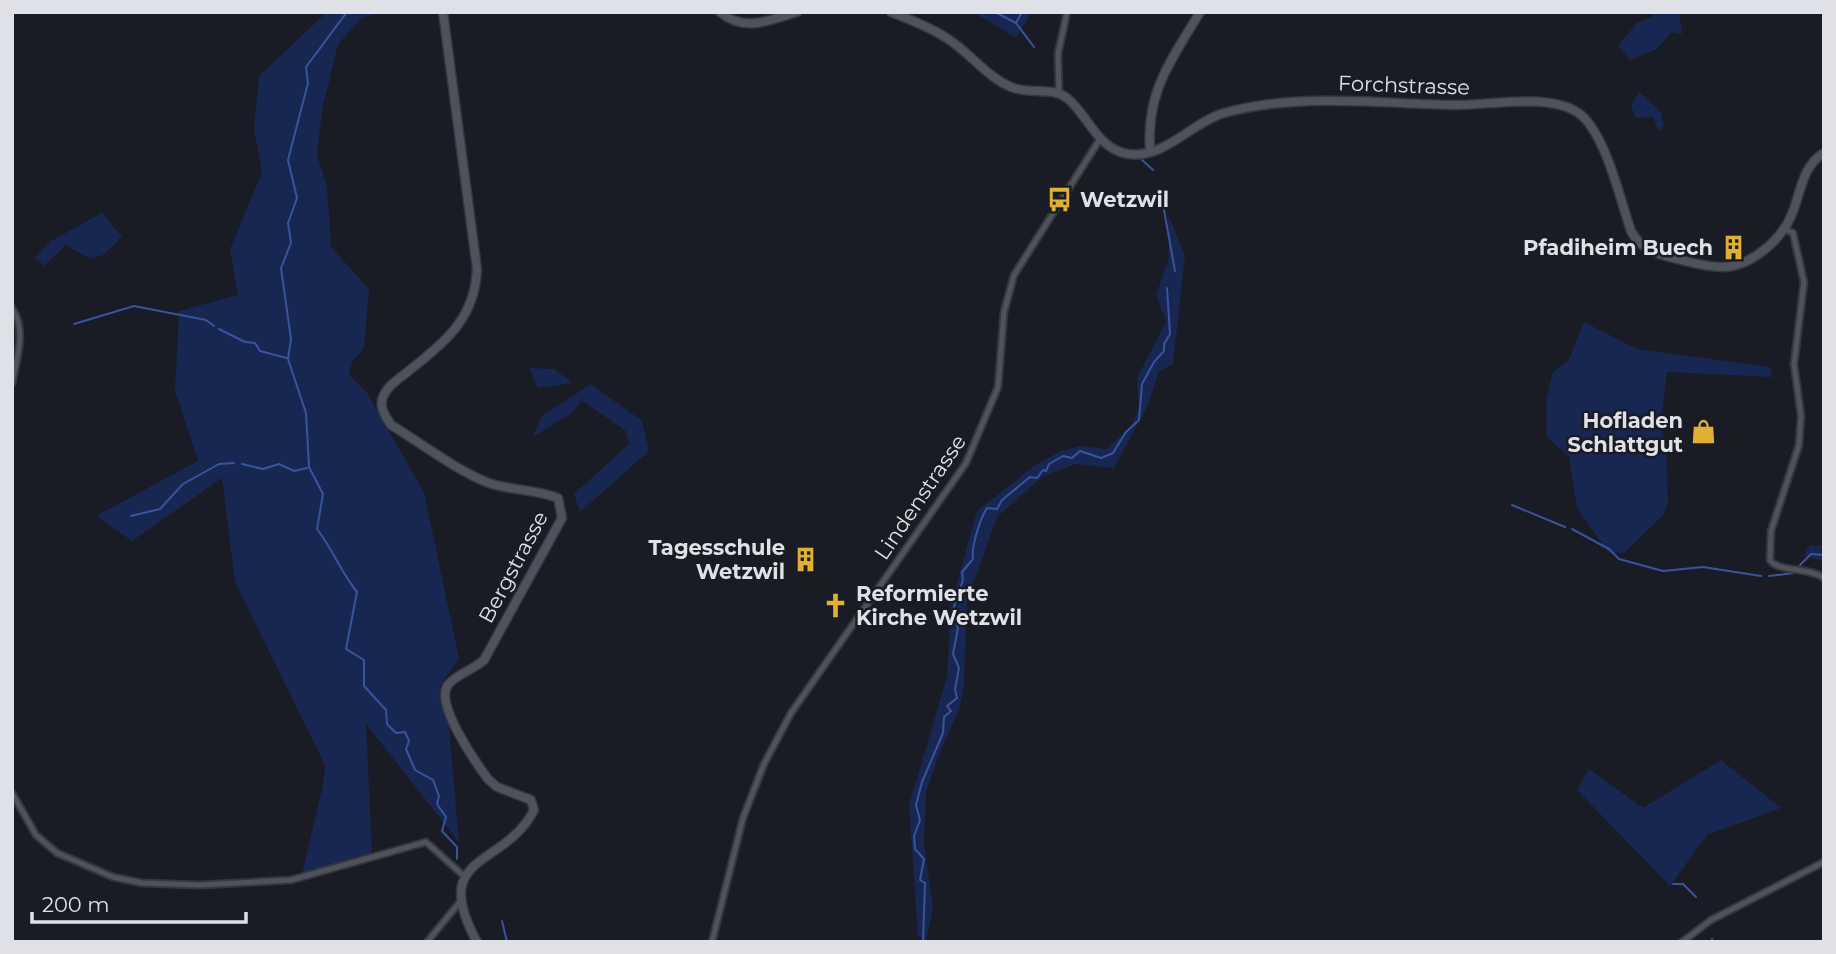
<svg xmlns="http://www.w3.org/2000/svg" width="1836" height="954" viewBox="0 0 1836 954" font-family="Montserrat,sans-serif">
<rect width="100%" height="100%" fill="#191c25"/>
<g fill="#182752">
<polygon points="327,12 386,12 363,17 338,44 322,110 317,155 327,187 331,247 369,289 364,348 352,362 349,375 367,393 424,492 459,659 440,686 448,715 459,842 366,724 372,855 301,878 323,785 325,765 235,582 222,478 132,541 96,516 198,461 175,390 179,311 238,295 230,249 262,173 254,128 259,76"/>
<polygon points="973,12 1032,12 1016,38"/>
<polygon points="1649,12 1679,12 1682,34 1671,32 1657,49 1630,60 1618,46 1637,23 1654,16"/>
<polygon points="1639,92 1661,112 1664,125 1659,132 1653,117 1636,118 1631,106"/>
<polygon points="102,213 122,237 103,255 90,259 66,245 44,266 35,258 51,241"/>
<polygon points="1168,214 1185,256 1173,364 1159,371 1148,405 1114,468 1076,464 1043,476 997,517 967,601 964,683 959,710 941,749 926,792 924,844 933,909 926,941 918,936 909,805 947,677 951,605 977,511 1034,466 1061,451 1081,446 1107,449 1131,426 1139,409 1137,378 1166,322 1156,295 1169,258"/>
<polygon points="1584,322 1637,349 1770,367 1772,377 1667,372 1661,424 1666,448 1668,502 1664,514 1624,553 1609,553 1577,508 1569,457 1547,437 1546,401 1553,372 1569,360"/>
<polygon points="529,368 554,369 572,383 538,388"/>
<polygon points="591,384 642,421 649,451 580,512 574,494 629,444 625,430 582,401 570,414 533,437 542,416"/>
<polygon points="1810,545 1824,546 1824,562 1804,555"/>
<polygon points="1721,760 1781,808 1707,835 1670,886 1577,790 1589,769 1643,808"/>
</g>
<g fill="none" stroke-linecap="round" stroke-linejoin="round">
<g stroke="#39549d" stroke-width="2">
<path d="M347 12 306 67 308 83 288 160 297 198 288 223 291 243 281 268 291 339 288 359 306 413 309 467 323 494 317 529C334 551 340 571 357 592L346 649 364 660V686L386 710 387 724 396 733 405 732 409 741 406 749 415 770 433 780 439 796 437 804 446 817 442 831 457 847V859"/>
<polyline points="995,12 1016,23 1034,47"/>
<polyline points="1016,23 1022,12"/>
<polyline points="1141,159 1153,170"/>
<polyline points="1161,193 1175,271"/>
<polyline points="74,324 134,306 206,320 214,326"/>
<polyline points="219,329 245,342 255,343 260,351 287,358"/>
<polyline points="242,464 263,469 279,464 294,471 307,468"/>
<polyline points="1512,505 1565,527"/>
<polyline points="131,516 160,509 183,484 219,464 234,463"/>
<polyline points="1572,529 1609,549 1619,559 1663,571 1703,567 1761,576"/>
<polyline points="1800,565 1811,554 1824,555"/>
<polyline points="1769,576 1794,573"/>
<polyline points="1673,884 1683,884 1696,897"/>
<polyline points="502,921 507,942"/>
<polyline points="1712,939 1713,942"/>
<path d="M923 942 925 883 920 880 924 859 915 849 914 836 920 820 916 805 922 782 943 733 944 717 951 711 947 706 957 698 955 689 959 668 953 654 958 628 952 613 963 580 962 572 973 559C971 547 980 519 987 508L997 509 1002 500 1030 477 1037 478 1043 470 1046 471 1049 464 1063 456 1072 458 1080 451 1101 458 1113 453 1126 432 1139 420 1142 384 1154 362 1164 351V344L1170 334 1167 288"/>
</g>
<defs>
<g id="street">
<polyline points="1059,93 1058,54 1067,12"/>
<path d="M1785 229 1793 233 1804 282 1794 364 1801 416 1799 445 1771 531 1770 560C1777 572 1809 567 1824 578"/>
<path d="M12 308C27 331 17 357 12 383"/>
<polyline points="12,793 36,835 57,853 113,877 142,883 199,885 291,880 426,842 465,877"/>
<polyline points="427,942 459,903"/>
<polyline points="712,942 743,818 764,764 791,713 966,463 998,387 1004,312 1014,275 1100,139"/>
<polyline points="1682,942 1711,920 1824,862"/>
</g>
<g id="secondary">
<path d="M443 12 477 269C475 317 447 341 411 369 401 378 386 385 382 400 380 409 386 417 391 425 421 443 457 471 489 483 512 491 535 489 558 498L562 518 484 660C473 670 455 675 448 685 434 703 476 763 488 779L497 787 531 800 534 810C504 869 428 852 477 942"/>
<path d="M720 12C745 33 769 20 797 12"/>
<path d="M891 12C910 20 931 27 948 39 970 53 987 77 1011 87 1029 95 1051 86 1067 98 1089 116 1097 149 1128 154 1165 159 1192 122 1224 113 1301 92 1379 104 1457 105 1491 105 1554 92 1581 115 1606 136 1620 199 1631 231 1643 253 1662 255 1685 261 1697 264 1709 267 1722 267 1751 267 1782 239 1792 214 1801 192 1802 166 1824 153"/>
<path d="M1150 151C1146 91 1171 61 1200 12"/>
</g>
</defs>
<use href="#street" stroke="#35373d" stroke-width="9"/>
<use href="#secondary" stroke="#35373d" stroke-width="11"/>
<use href="#street" stroke="#4e525c" stroke-width="5"/>
<use href="#secondary" stroke="#4e525c" stroke-width="8"/>
</g>
<defs>
<symbol id="bus-bare" viewBox="-9 -9 18 18"><path d="M-5-6H5V4H4V6H2V4H-2V6H-4V4H-5ZM-3.5-4V0h7V-4ZM-3.5 1.2v1.5H-2V1.2ZM2 1.2v1.5H3.5V1.2Z" fill="#e0b034" stroke="#191c25" stroke-width="2.5" paint-order="stroke"/></symbol>
<symbol id="building-bare" viewBox="-9 -9 18 18"><path d="M-4-6H4V6H1V3H-1V6H-4ZM-2.5-4.3h1.7v1.8h-1.7ZM.8-4.3h1.7v1.8H.8ZM-2.5-1h1.7V.8h-1.7ZM.8-1h1.7V.8H.8Z" fill="#e0b034" stroke="#191c25" stroke-width="2.5" paint-order="stroke"/></symbol>
<symbol id="shop-bare" viewBox="-9 -9 18 18"><path d="M-5-2.5h2.3a2.7 3.5 0 0 1 5.4 0H5L5.5 6h-11ZM-1.5-2.5h3a1.5 2.3 0 0 0-3 0Z" fill="#e0b034" stroke="#191c25" stroke-width="2.5" paint-order="stroke"/></symbol>
<symbol id="church-bare" viewBox="-9 -9 18 18"><path d="M-1.2-6h2.4v3.5h3.3v2.4h-3.3V6h-2.4V-.1h-3.3v-2.4h3.3Z" fill="#e0b034" stroke="#191c25" stroke-width="2.5" paint-order="stroke"/></symbol>
</defs>
<g fill-rule="evenodd">
<use href="#bus-bare" x="1042" y="182" width="35" height="35"/>
<use href="#building-bare" x="1716" y="230" width="35" height="35"/>
<use href="#shop-bare" x="1686" y="414" width="35" height="35"/>
<use href="#building-bare" x="788" y="542" width="35" height="35"/>
<use href="#church-bare" x="818" y="588" width="35" height="35"/>
</g>
<g text-anchor="middle" dominant-baseline="central" stroke-width="5" stroke-linejoin="round" paint-order="stroke">
<g font-size="21" fill="#dfe1e7" stroke="#191c25">
<text transform="translate(1404 85) rotate(2)">Forchstrasse</text>
<text transform="translate(920 497) rotate(-56)">Lindenstrasse</text>
<text transform="translate(513 567) rotate(-62)">Bergstrasse</text>
</g>
<g font-size="21" font-weight="bold" fill="#dfe1e7" stroke="#191c25" text-anchor="end">
<text x="1080" y="199" text-anchor="start">Wetzwil</text>
<text x="1713" y="247">Pfadiheim Buech</text>
<text x="1683" y="420">Hofladen<tspan x="1683" dy="24">Schlattgut</tspan></text>
<text x="785" y="547">Tagesschule<tspan x="785" dy="24">Wetzwil</tspan></text>
<text x="856" y="593" text-anchor="start">Reformierte<tspan x="856" dy="24">Kirche Wetzwil</tspan></text>
</g>
</g>
<rect width="1836" height="954" fill="none" stroke="#dfe1e7" stroke-width="28"/>
<path d="M32 912v10h214v-10" fill="none" stroke="#dfe1e7" stroke-width="3.5"/>
<text x="42" y="912" font-size="21" fill="#dfe1e7" stroke="#191c25" stroke-width="5" paint-order="stroke">200 m</text>
</svg>
